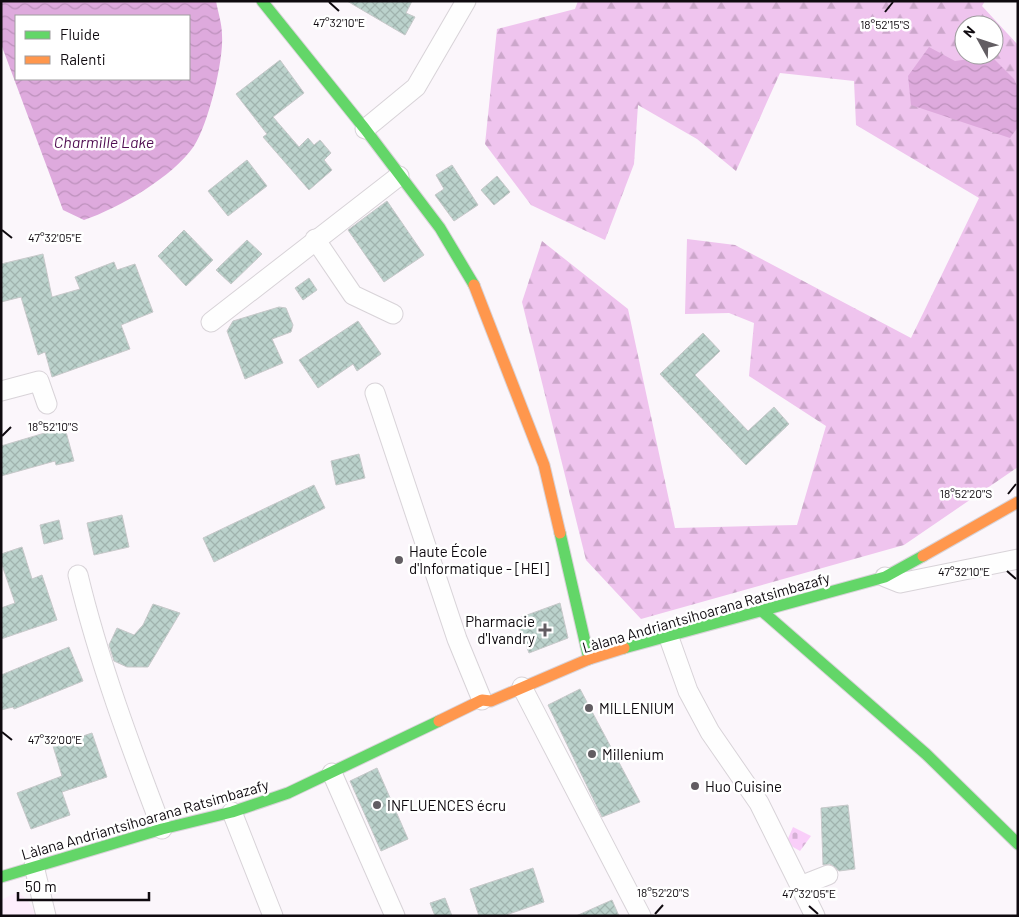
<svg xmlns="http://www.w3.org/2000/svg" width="1019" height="917" viewBox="0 0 1019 917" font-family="Barlow,sans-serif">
<defs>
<pattern id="forest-firs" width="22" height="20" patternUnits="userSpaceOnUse" patternTransform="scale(1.25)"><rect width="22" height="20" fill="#efc4ee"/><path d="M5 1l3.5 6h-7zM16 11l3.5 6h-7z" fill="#cca7cb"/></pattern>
<pattern id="cemetery-stones" width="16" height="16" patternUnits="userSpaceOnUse" patternTransform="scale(1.25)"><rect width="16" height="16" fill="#f9cef9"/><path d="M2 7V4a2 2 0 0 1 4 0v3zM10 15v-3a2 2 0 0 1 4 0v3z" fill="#d4b0d4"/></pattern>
<pattern id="water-waves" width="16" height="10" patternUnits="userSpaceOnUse" patternTransform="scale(1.25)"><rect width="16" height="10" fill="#deaadd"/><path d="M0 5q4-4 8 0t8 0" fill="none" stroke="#bd91bc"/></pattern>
<pattern id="building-cross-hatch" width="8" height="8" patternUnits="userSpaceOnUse" patternTransform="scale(1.25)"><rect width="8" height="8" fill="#bbd2cc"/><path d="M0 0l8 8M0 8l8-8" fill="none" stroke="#a0b3ae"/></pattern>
</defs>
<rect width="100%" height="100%" fill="#fbf6fb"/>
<polygon fill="#fdeefc" points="18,892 27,900 38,916 1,916 1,900"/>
<path fill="url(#forest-firs)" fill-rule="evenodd" d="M578 1H985L982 6 1018 45V467L904 545 641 619 586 560 522 302 542 241 628 309 675 528 797 525 826 426 749 376 754 323 729 313 685 314 687 239 735 245 911 338 979 198 856 125 854 81 780 73 736 171 697 139 638 105 634 164 605 240 531 205 485 144 497 29 575 9ZM964 25H994V55H964Z"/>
<polygon fill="url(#cemetery-stones)" points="793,827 811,836 800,851 786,843"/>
<g fill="url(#water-waves)" fill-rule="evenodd">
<path d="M1 1H216C218 12 222 24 222 35 224 60 208 125 194 146 173 177 119 208 84 220L63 210 1 44ZM16 16H189V79H16Z"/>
<polygon points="929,47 955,61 991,56 1014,79 1018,88 1018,127 1010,138 911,105 908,76"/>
</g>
<g fill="url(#building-cross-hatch)" stroke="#c7c9ca">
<polygon points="347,1 412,1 406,13 415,17 405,35"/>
<polygon points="280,60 304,93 273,117 299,147 308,138 314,145 320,140 331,153 324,160 332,170 309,190 263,137 267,134 236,94"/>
<polygon points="247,160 267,186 228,216 208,191"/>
<polygon points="452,165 478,205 454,221 435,195 444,189 436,175"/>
<polygon points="497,176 510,192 494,205 481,190"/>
<polygon points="387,201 424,255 384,282 348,230"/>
<polygon points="184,230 213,260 186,286 158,256"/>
<polygon points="247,240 262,254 231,284 216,270"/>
<polygon points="43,254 52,297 80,289 75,277 114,262 117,270 135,264 153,312 121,325 130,349 52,377 45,352 38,355 21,297 1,302 1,264"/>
<polygon points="309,278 317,290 303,300 295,288"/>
<polygon points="279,307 286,308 293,325 291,332 272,339 283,363 245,379 227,331 233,321"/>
<polygon points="358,321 381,354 357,371 353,364 318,388 299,360"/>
<polygon points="703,333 720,351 695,375 748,431 774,407 789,424 746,465 660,374"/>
<polygon points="63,421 74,461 56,465 55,461 1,476 1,446 48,432 46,425"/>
<polygon points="359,454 365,478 336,485 331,461"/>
<polygon points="314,485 325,508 214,562 203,538"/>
<polygon points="122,515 129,547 94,555 87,523"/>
<polygon points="59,520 63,539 44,544 40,525"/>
<polygon points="22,547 32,579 42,575 57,620 1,639 1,608 15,603 1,562 1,554"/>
<polygon points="560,603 568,638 529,653 516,619"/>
<polygon points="153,604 180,613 148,667 127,667 114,661 109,645 117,628 134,635 143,625"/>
<polygon points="69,647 83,681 14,709 13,707 1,710 1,675"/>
<polygon points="580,689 640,802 602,817 548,705"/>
<polygon points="92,733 107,777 62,792 70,815 31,829 17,793 62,776 53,746"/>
<polygon points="377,768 408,839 381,851 350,781"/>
<polygon points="848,805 855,869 839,871 830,864 823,865 821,808"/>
<polygon points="533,868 544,902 503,916 479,916 470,889"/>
<polygon points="445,898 452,916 435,916 430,903"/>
<polygon points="612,900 619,916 576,916"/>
</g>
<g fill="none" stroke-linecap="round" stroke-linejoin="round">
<defs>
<g id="street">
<polyline points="365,129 416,87 466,1"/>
<polyline points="315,239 353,295 393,314"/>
<polyline points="211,322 399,176"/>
<polyline points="1,391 39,381 47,404"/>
<polyline points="375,393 457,639 482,700"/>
<path d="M78 575C99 662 130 745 162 829"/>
<polyline points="885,577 900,583 1018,559"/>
<polyline points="668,635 688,691 710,732 759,803 815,916"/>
<polyline points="522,687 641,916"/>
<polyline points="332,773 395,916"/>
<polyline points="232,812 273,916"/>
<polyline points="34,866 46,916"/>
<polyline points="800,886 828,875"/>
</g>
<g id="fast">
<polyline points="262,1 365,129 440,228 474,285"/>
<polyline points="560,533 589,659"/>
<polyline points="762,611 926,754 1018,844"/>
<polyline points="624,648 885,577 923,556"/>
<polyline points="1,877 162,829 232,812 288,793 439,721"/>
</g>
<g id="slow">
<polyline points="474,285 544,465 560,533"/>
<polyline points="923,556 1018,502"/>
<polyline points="439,721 482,700 491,701 589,659 624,648"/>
</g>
</defs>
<use href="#street" stroke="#d8d3d8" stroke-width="21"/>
<use href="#fast" stroke="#d8d3d8" stroke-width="13"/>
<use href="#slow" stroke="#d8d3d8" stroke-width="13"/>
<use href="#street" stroke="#fefefe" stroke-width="19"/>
<use href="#fast" stroke="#63d668" stroke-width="11"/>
<use href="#slow" stroke="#ff974d" stroke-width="11"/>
</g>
<path fill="none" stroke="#0f0a0f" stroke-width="2" d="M329 2 339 11M885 12 893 2M2 230 12 238M2 436 11 427M1008 494 1016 484M1007 571 1016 579M2 732 12 740M809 906 818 914M655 914 663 905"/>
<g fill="#625d62" stroke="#fff" stroke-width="2">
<circle cx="399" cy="560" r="5"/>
<path d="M542.5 622.5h5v5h5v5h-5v5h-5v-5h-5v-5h5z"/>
<circle cx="589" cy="708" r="5"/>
<circle cx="592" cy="754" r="5"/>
<circle cx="695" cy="786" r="5"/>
<circle cx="377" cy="805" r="5"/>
</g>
<g text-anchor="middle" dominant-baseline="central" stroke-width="5" stroke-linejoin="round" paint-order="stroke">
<g font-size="15" fill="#0f0a0f" stroke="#fff" text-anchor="start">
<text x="409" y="551">Haute École<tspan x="409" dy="17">d'Informatique - [HEI]</tspan></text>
<text x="535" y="621" text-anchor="end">Pharmacie<tspan x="535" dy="17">d'Ivandry</tspan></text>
<text x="599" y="708">MILLENIUM</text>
<text x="602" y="754">Millenium</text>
<text x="705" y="786">Huo Cuisine</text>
<text x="387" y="805">INFLUENCES écru</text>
</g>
<g font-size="15" fill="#0f0a0f" stroke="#fff">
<text transform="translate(706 612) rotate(-16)">Làlana Andriantsihoarana Ratsimbazafy</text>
<text transform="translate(145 819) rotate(-16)">Làlana Andriantsihoarana Ratsimbazafy</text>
</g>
<g font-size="16" font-style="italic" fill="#500d51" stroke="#fff">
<text x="104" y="141">Charmille Lake</text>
</g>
</g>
<g font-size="12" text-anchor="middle" fill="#0f0a0f" stroke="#fff" stroke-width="5" stroke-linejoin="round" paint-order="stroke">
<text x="339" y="27">47°32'10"E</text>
<text x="885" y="29">18°52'15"S</text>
<text x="55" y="242">47°32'05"E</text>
<text x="53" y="431">18°52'10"S</text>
<text x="966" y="498">18°52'20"S</text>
<text x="964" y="576">47°32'10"E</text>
<text x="55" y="744">47°32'00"E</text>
<text x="663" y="897">18°52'20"S</text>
<text x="809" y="898">47°32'05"E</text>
</g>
<rect width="1019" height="917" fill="none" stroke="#0f0a0f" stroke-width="5"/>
<rect x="15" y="15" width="175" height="65" fill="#ffffff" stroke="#9f9d9f"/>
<rect x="25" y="31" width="25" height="8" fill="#63d668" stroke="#9f9d9f"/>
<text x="60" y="40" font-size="15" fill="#0f0a0f">Fluide</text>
<rect x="25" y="56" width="25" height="8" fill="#ff974d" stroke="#9f9d9f"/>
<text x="60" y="65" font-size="15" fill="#0f0a0f">Ralenti</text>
<g transform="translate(979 40) rotate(310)"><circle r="24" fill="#ffffff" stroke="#9f9d9f"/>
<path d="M0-4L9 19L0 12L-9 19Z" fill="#625d62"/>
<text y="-8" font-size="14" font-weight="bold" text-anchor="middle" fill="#0f0a0f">N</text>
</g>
<path d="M18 892v8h131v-8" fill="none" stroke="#0f0a0f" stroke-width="2.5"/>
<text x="25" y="892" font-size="15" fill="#0f0a0f" stroke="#ffffff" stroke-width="4" paint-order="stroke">50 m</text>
</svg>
